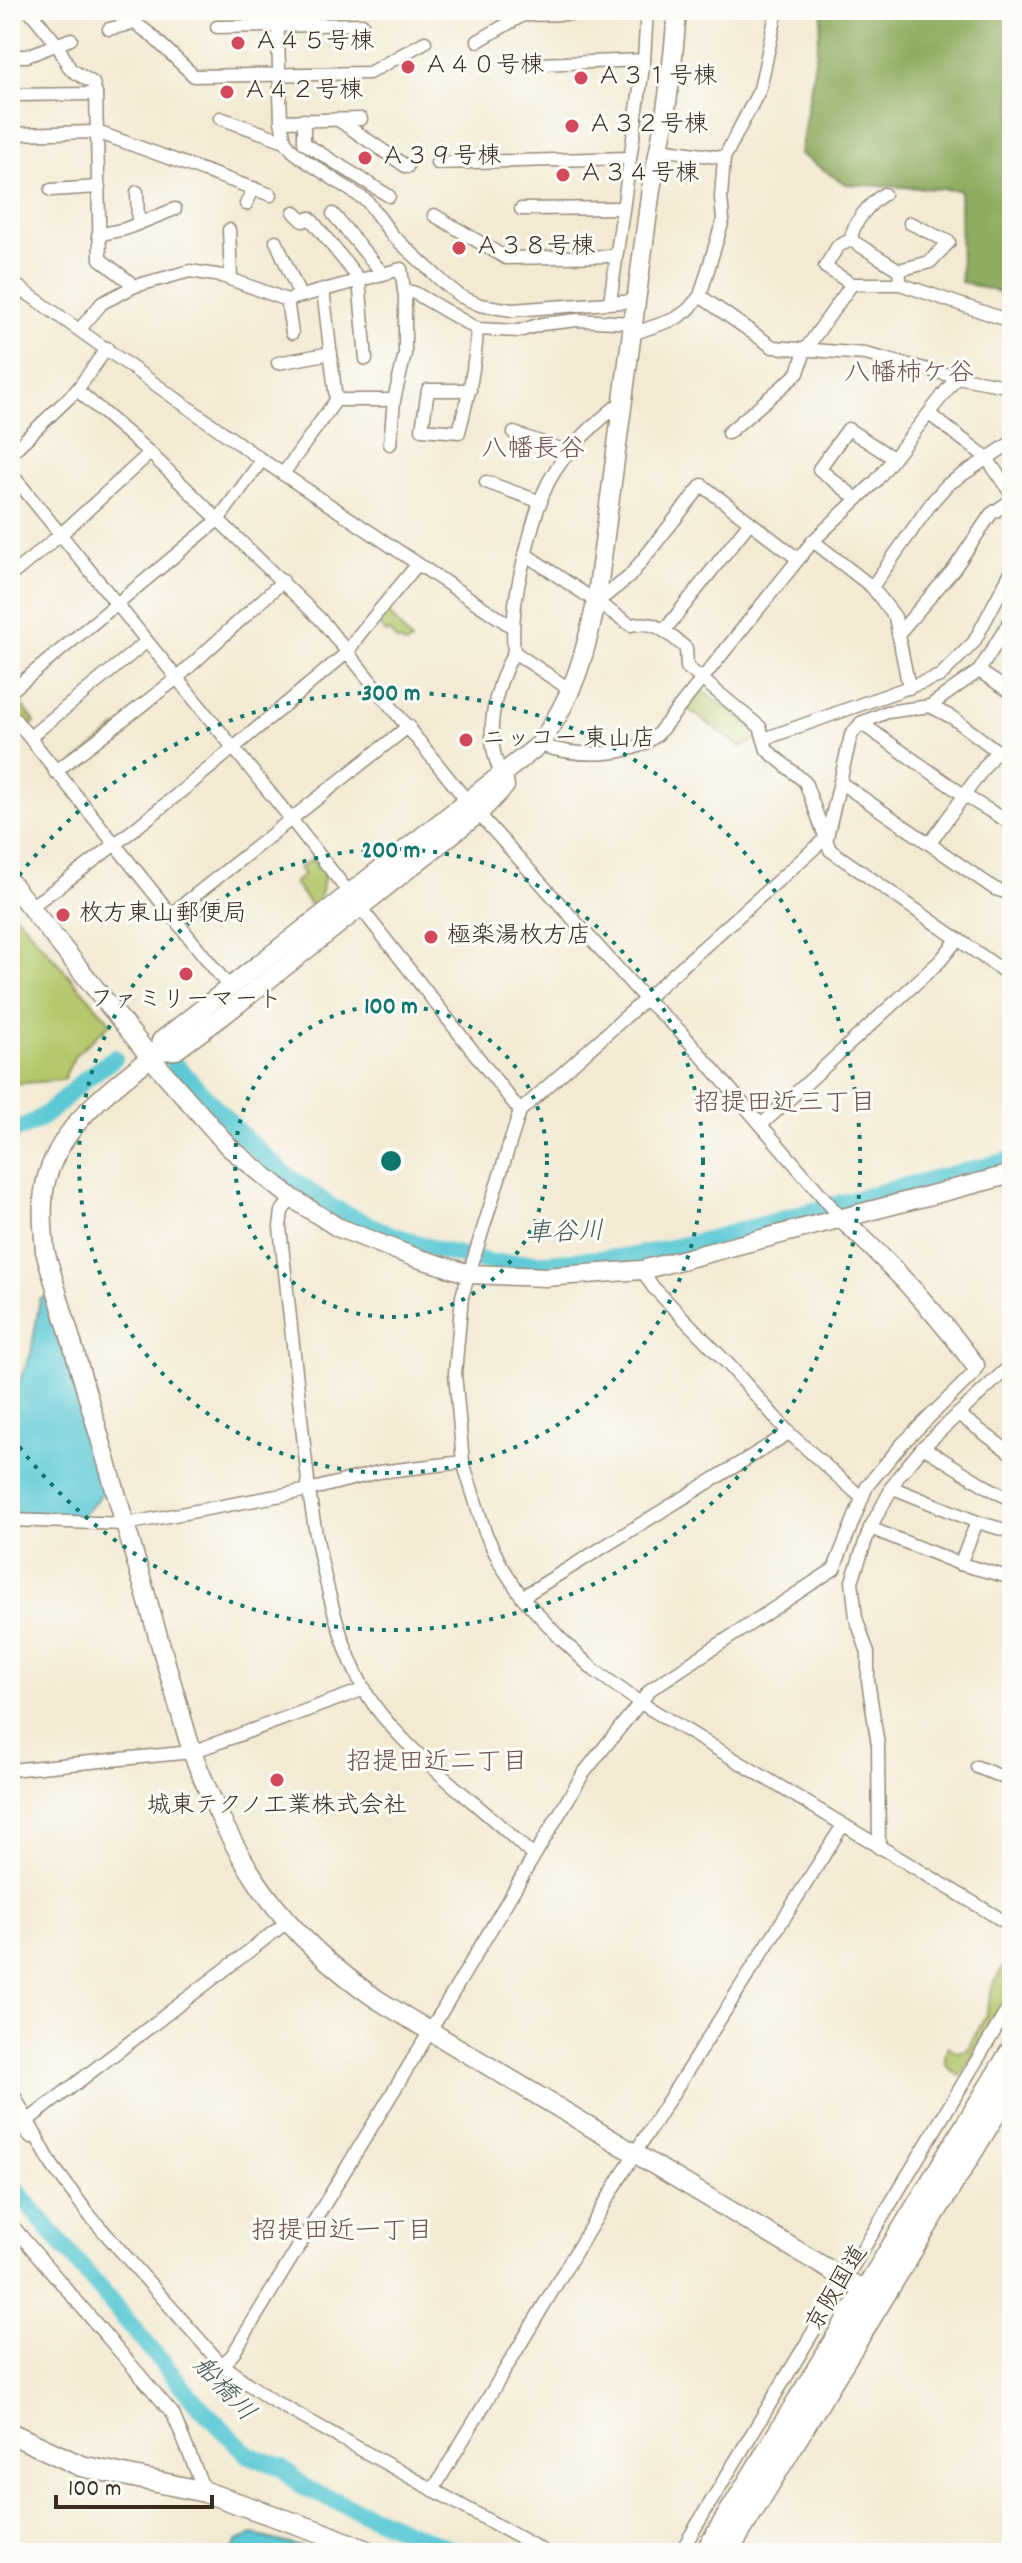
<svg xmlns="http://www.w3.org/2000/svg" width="1022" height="2563" viewBox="0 0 1022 2563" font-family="Dekko,'Klee One',sans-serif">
<rect width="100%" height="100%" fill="#fdfcf7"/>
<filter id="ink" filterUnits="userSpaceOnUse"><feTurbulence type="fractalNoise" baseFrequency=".0125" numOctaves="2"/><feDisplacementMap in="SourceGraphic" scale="16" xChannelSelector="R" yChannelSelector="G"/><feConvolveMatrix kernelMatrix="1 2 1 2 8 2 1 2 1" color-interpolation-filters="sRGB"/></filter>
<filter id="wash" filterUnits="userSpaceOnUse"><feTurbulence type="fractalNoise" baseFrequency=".006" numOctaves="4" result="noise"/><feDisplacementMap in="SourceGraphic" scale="32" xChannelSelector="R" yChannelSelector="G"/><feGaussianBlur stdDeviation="1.8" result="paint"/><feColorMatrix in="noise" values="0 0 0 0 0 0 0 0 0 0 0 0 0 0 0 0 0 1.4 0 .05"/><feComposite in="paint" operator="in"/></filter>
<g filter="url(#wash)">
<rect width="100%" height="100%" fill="#f3ead4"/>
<g fill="#b3c86c" stroke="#777945" stroke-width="2">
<polygon points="389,613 411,641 405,645 401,641 398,642 389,631 386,633 377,622"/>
<polygon points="699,689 755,727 759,739 741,747 685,707"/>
<polygon points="14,695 35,722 26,729 10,709"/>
<polygon points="117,727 123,734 67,777 67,770"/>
<polygon points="312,859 325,875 317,905 313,908 294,883 304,875 299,868"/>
<polygon points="10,909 111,1023 75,1055 63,1080 10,1084"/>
<path d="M1012 1953V1991L960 2076C946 2067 941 2063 948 2046L957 2052 967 2050 986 2016 993 1984Z"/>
</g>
<polygon fill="#8eac60" stroke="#646b3f" stroke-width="2" points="823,10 1012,10 1012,280 1010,295 961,282 960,190 845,184 800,154"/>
<g fill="#5cc9d4" stroke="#4c7a79" stroke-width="2">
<polygon points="47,1296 104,1491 82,1516 10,1513 10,1404 31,1354 40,1299"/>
<polygon points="254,2535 326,2553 231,2553 237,2541"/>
</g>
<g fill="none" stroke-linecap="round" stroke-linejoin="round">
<g stroke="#5cc9d4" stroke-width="18">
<polyline points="174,1064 241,1135 282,1172 333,1208 384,1232 437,1250 493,1263 542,1263 629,1257 711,1239 898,1188 1012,1160"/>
<path d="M10 1130C41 1126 61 1100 83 1081 93 1073 104 1066 114 1058"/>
<polyline points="10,2183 198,2405 249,2455 281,2467 305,2488 459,2553"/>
</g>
</g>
</g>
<g filter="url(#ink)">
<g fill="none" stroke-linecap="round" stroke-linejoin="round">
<defs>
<g id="street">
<polyline points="29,10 57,44 70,69 93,83 96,94 100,259 135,286 102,303 80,329"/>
<polyline points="277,10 281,121 285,141 293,151 306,161 367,201 393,236 445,284 460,296 480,305 512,310 636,301"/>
<polyline points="217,27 362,24"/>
<polyline points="109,29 135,23 150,34 194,76 369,73 425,42"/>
<polyline points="478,41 523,15 647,12"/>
<polyline points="10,56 27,56 71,39"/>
<polyline points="539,64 644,60"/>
<polyline points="10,95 96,94"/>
<polyline points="10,117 11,134"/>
<polyline points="220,118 285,141"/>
<polyline points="337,119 407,167"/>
<polyline points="304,120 304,143 389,196"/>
<polyline points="281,121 361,119"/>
<polyline points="10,134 97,132 271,195"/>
<polyline points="660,149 724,158"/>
<polyline points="437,163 629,158"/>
<polyline points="51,190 99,187"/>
<polyline points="137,192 138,223"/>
<polyline points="246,204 254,188"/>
<polyline points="521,209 622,208"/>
<polyline points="294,212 303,221 310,218 359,279 366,359"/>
<polyline points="333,214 383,274"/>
<polyline points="434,215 506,258 616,256"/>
<polyline points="229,230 231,279"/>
<polyline points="98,235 125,229 175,209"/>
<polyline points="851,240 899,270 900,278"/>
<polyline points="276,241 300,296"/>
<polyline points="899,270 930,262 949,242 910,223"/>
<polyline points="10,281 262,460 511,626"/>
<path d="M852 284 825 267 838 246 851 240C852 223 870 203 884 194"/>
<polyline points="135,286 190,271 222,276 287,300"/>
<polyline points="323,289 336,400"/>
<path d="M404 290 415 293 477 329C475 369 469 393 459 432L422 429 428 390H470"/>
<polyline points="700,296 773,347 865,354 957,377 1000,385 1012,382"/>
<polyline points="610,302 644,60 647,10"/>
<polyline points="10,304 22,289"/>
<polyline points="477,329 519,331 542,324 578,320 633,323"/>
<polyline points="292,333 287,300 401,269 405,297 405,354 394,400 390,444"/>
<polyline points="632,334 675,319 688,310 700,296 723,220 721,197 724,158 760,89 777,10"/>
<polyline points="278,363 331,353"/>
<polyline points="77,390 150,453 323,622 467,801 646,1000 681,1032 842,1219"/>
<polyline points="929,414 986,457 1012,495"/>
<polyline points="514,433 569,452"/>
<polyline points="728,433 798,373 805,350 852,284 900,284 1001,318 1012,316"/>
<polyline points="10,454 77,390 107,348"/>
<polyline points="10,472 291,819 520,1111"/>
<polyline points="283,474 336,400 394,400"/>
<polyline points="486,482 541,502"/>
<polyline points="857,499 819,469 848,429 893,458"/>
<path d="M525 554 631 625C656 619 667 633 686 648L687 667 760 727 767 750 805 782 830 850 1012 977"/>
<polyline points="10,576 60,535 150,453"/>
<polyline points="872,587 932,502 947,485 1012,442"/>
<polyline points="596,603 629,577 702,485 798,559"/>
<polyline points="1012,618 979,671 959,685 930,706 887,712 861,723 851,735 827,837 520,1111 462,1296 455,1373 463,1462 485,1532 501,1565 522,1597 560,1638 594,1670 639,1702 1012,1926"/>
<polyline points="664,631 750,522"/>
<polyline points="898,634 954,569 991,514 1012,500"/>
<polyline points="979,671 1012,693"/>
<polyline points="909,688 895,617 872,587 813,541 876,481 957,377"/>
<path d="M572 691 514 652C511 619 516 591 524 560 529 538 535 515 543 494 558 456 592 425 623 401"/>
<polyline points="10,692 218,520 262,460"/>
<polyline points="930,706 953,718 1012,762"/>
<polyline points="10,713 229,987"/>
<polyline points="861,723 965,796 1012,824"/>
<polyline points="30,737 146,642"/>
<polyline points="764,739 940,676 974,642 1012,570"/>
<path d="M539 745C575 756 627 760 657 735L813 541"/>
<polyline points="55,772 176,679 283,581"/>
<path d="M503 776C481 739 495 687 514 652"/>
<polyline points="841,783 995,889 1012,894"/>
<polyline points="930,843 996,751"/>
<path d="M30 907C142 829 244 738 348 652L358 636 417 565"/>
<polyline points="170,915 409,726"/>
<polyline points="761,1125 940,961 957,940"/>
<path d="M292 1198 282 1211 280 1227 309 1490C317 1550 336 1642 367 1694 376 1710 397 1733 410 1746 449 1785 494 1817 533 1856"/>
<polyline points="642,1270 653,1287 729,1365 789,1433 861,1497"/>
<polyline points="958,1414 1012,1454"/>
<polyline points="923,1447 987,1487 1012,1500"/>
<polyline points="891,1487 977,1522 1012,1532"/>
<polyline points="10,1520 126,1524 309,1490 379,1472 463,1462"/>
<polyline points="977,1522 960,1564 1012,1578"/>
<polyline points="870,1528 960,1564"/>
<polyline points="522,1597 789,1433"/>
<polyline points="977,1767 1012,1781"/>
<polyline points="10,1770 192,1752 365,1689"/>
<polyline points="879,1848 878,1745 868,1681 868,1653 856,1618 852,1581 870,1528 898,1477 923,1447 1012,1364"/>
<polyline points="10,2088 52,2165 90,2216 222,2365 268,2398 547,2553"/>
<polyline points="10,2113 31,2137"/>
<polyline points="27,2121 287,1922"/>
<polyline points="10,2223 173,2414 205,2492"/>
<polyline points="222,2365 233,2354 429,2033 583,1774 651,1689 834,1569 867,1486 902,1444 974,1373 975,1365"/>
<polyline points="433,2490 635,2153 843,1825"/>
<polyline points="680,2553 1012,2002"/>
</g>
<g id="secondary">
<path d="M503 776 505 786 479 813 225 1014 176 1050 159 1051C115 1085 63 1122 47 1177 40 1201 43 1227 45 1251L192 1752C236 1863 278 1931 378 2000L875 2297"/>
<polyline points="10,882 151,1058 229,1147 292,1198 337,1227 414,1257 470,1274 545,1277 642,1270 1012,1174"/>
<path d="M159 1051 161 1041 539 745C573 697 584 659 596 603L651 189C664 130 673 70 677 10"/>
<path d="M842 1219C890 1263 937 1313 975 1365"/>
</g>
<polyline id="primary" points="10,2433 81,2466 205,2492 323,2533 371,2553"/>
<g id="highway">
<polyline points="706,2553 1012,2051"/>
<polyline points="726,2553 1012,2085"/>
</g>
</defs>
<use href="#street" stroke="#978a79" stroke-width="15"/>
<use href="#secondary" stroke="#978a79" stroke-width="21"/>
<use href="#primary" stroke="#978a79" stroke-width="23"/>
<use href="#highway" stroke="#978a79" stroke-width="25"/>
<use href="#street" stroke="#fff" stroke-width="12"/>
<use href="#secondary" stroke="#fff" stroke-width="18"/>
<use href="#primary" stroke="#fff" stroke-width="20"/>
<use href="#highway" stroke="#fff" stroke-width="22"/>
</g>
</g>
<g fill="none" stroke="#0f766e" stroke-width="4" stroke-dasharray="4 8">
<circle cx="391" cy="1161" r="156"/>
<circle cx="391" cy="1161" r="312"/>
<path d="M12 885A469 469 0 1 1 12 1437"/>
</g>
<g fill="#d1495b" stroke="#fdfcf7" stroke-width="3">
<circle cx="238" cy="43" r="8"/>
<circle cx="408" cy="67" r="8"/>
<circle cx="581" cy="78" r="8"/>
<circle cx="227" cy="92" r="8"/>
<circle cx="572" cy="126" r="8"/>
<circle cx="365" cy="158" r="8"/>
<circle cx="563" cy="175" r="8"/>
<circle cx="459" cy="248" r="8"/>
<circle cx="466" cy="740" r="8"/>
<circle cx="63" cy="915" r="8"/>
<circle cx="431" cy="937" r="8"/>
<circle cx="186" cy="974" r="8"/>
<circle cx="277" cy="1780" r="8"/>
</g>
<g text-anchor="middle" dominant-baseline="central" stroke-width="6" stroke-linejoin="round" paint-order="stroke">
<g font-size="24" fill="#3b2a1e" stroke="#fdfcf7" text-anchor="start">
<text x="254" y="43">Ａ４５号棟</text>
<text x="424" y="67">Ａ４０号棟</text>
<text x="597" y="78">Ａ３１号棟</text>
<text x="243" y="92">Ａ４２号棟</text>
<text x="588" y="126">Ａ３２号棟</text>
<text x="381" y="158">Ａ３９号棟</text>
<text x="579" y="175">Ａ３４号棟</text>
<text x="475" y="248">Ａ３８号棟</text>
<text x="482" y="740">ニッコー 東山店</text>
<text x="79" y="915">枚方東山郵便局</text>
<text x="447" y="937">極楽湯枚方店</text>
<text x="186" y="1001" text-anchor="middle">ファミリーマート</text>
<text x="277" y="1807" text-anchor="middle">城東テクノ工業株式会社</text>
</g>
<g font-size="24" fill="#3b2a1e" stroke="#fdfcf7">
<text transform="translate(838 2289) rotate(-59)">京阪国道</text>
</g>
<g font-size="26" fill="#6e524f" stroke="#fdfcf7">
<text x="909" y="374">八幡柿ケ谷</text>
<text x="533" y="450">八幡長谷</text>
<text x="785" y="1104">招提田近三丁目</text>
<text x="437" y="1763">招提田近二丁目</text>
<text x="342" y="2232">招提田近一丁目</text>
</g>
<g font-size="26" font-style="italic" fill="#455a55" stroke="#fdfcf7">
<text transform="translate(565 1234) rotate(-2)">車谷川</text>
<text transform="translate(223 2390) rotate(47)">船橋川</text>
</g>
</g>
<circle cx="391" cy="1161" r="12" fill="#0f766e" stroke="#fdfcf7" stroke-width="4"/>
<g font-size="24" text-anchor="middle" font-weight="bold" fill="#0f766e" stroke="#fdfcf7" stroke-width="6" stroke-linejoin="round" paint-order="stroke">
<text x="391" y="700">300 m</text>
<text x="391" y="857">200 m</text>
<text x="391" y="1013">100 m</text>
</g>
<rect width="1022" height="2563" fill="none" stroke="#fdfcf7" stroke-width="40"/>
<path d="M56 2495v12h156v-12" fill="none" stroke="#3b2a1e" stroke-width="4"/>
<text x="68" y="2495" font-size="24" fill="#3b2a1e" stroke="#fdfcf7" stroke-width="6" paint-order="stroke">100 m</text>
</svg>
